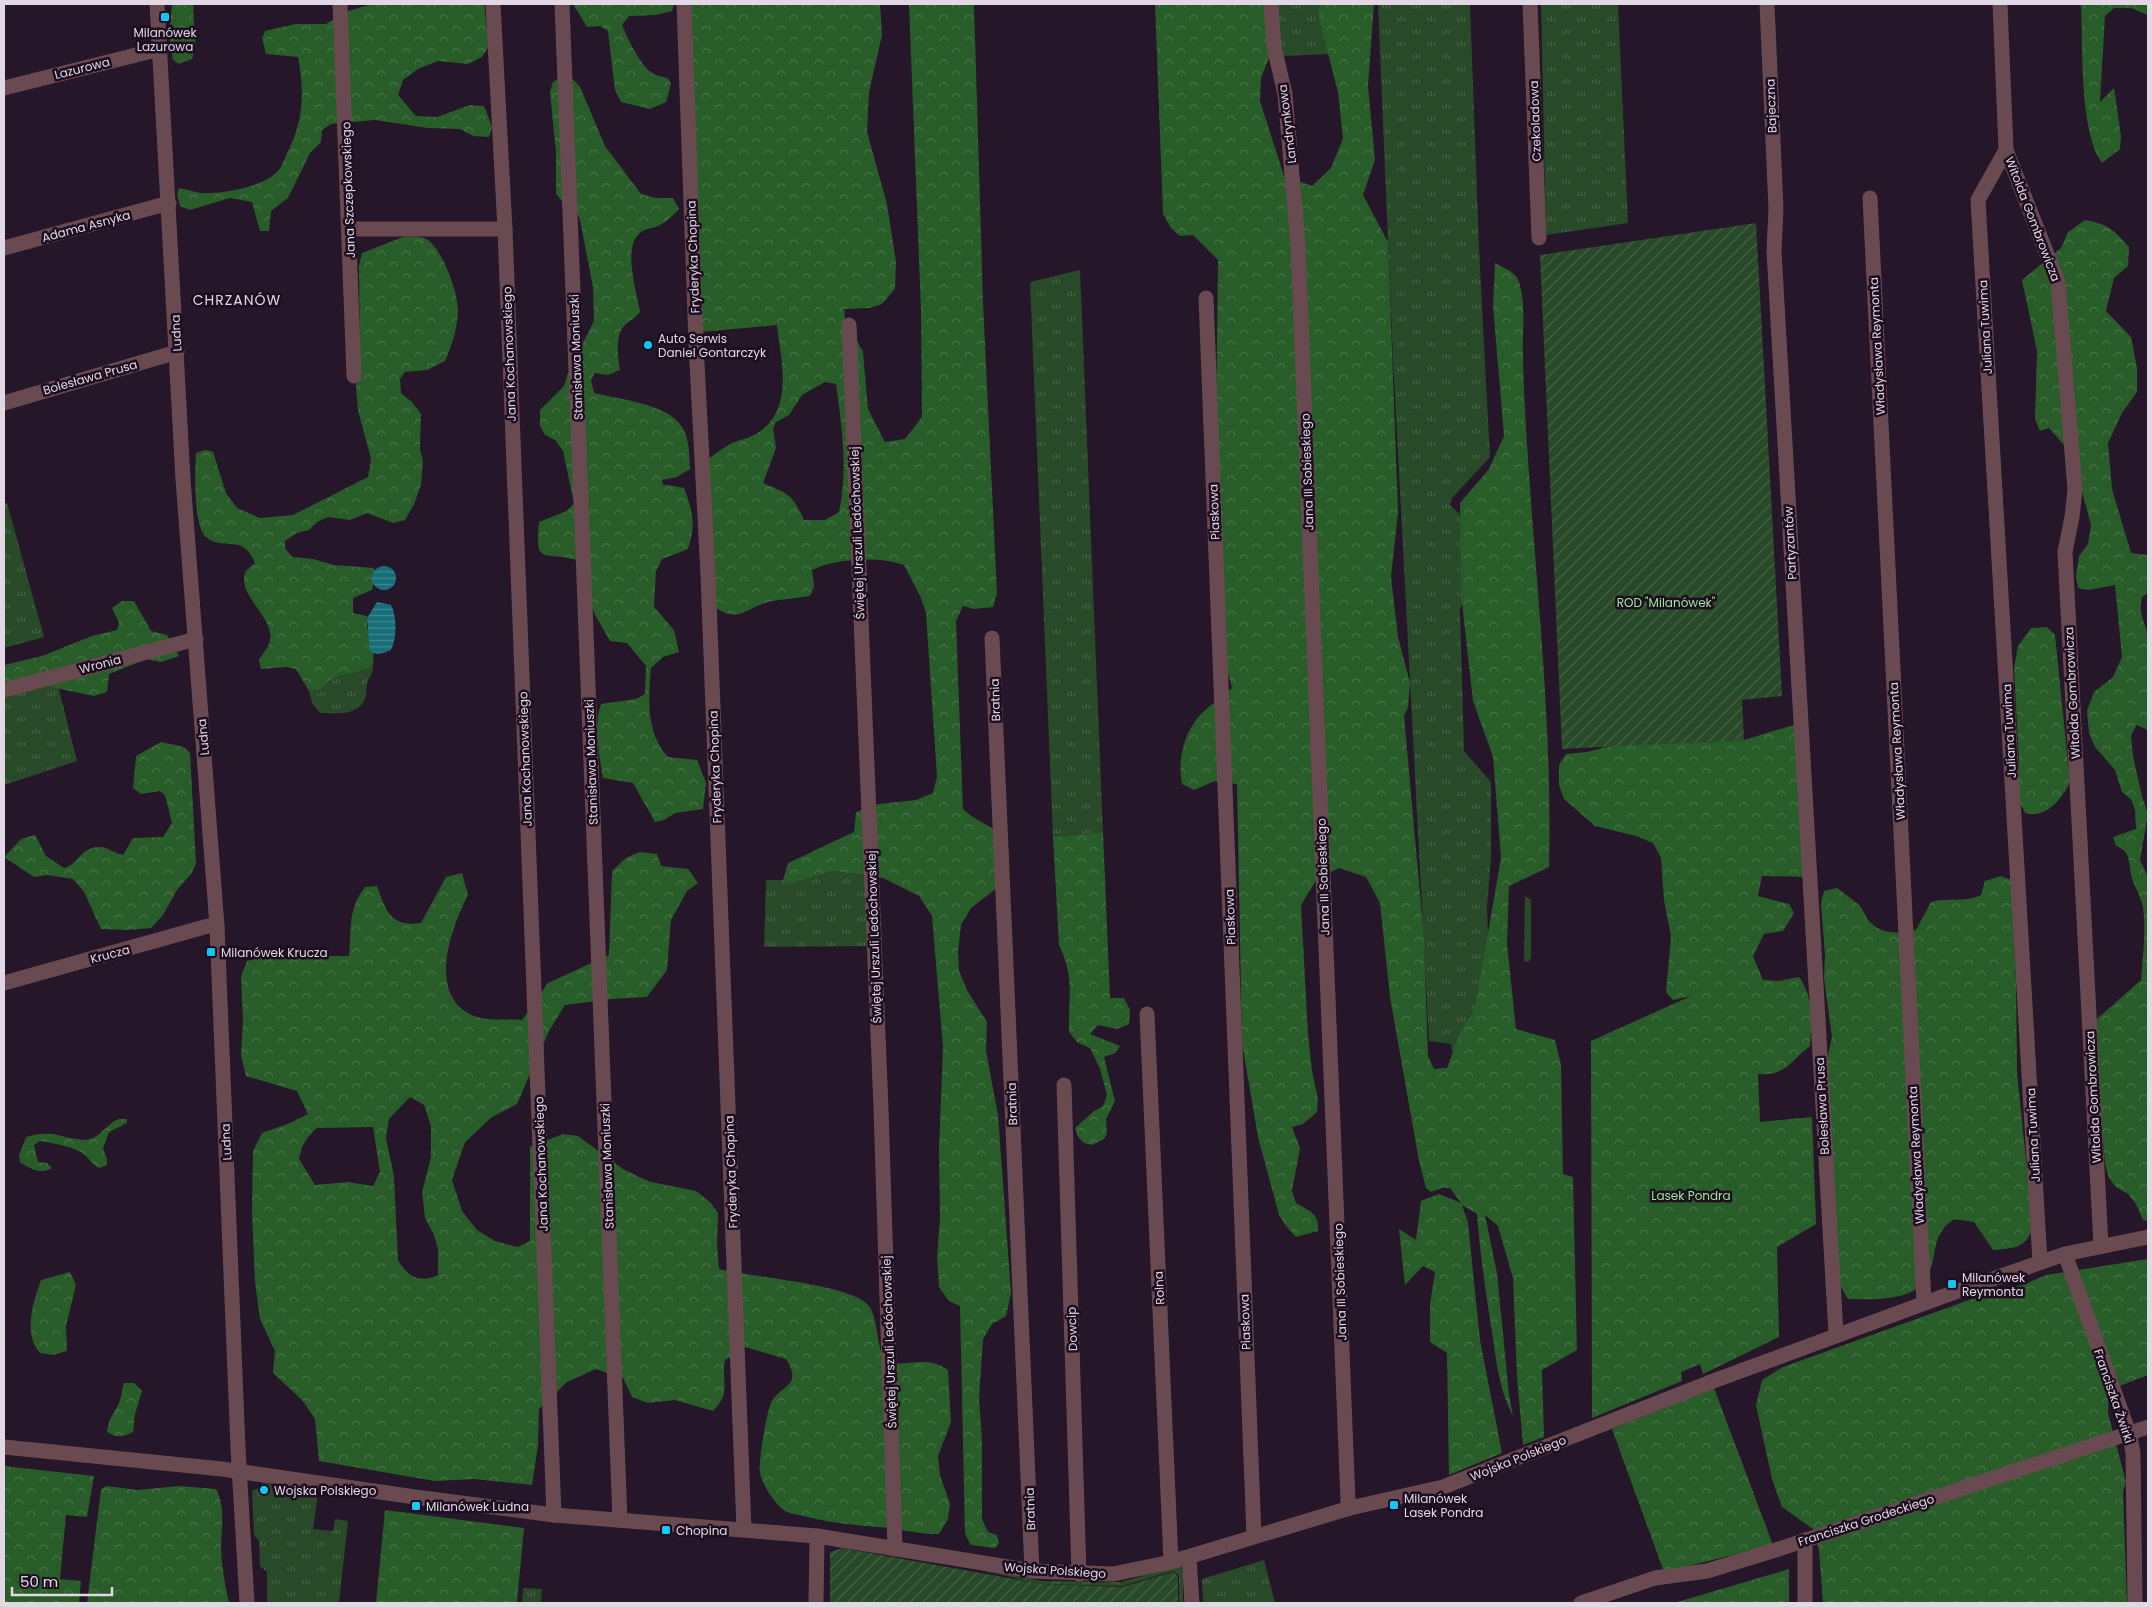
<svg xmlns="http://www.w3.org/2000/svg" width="2152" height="1607" viewBox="0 0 2152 1607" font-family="Poppins,sans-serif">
<defs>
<pattern id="grass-tufts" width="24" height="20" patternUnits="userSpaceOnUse" patternTransform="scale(1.25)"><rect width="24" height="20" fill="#284a28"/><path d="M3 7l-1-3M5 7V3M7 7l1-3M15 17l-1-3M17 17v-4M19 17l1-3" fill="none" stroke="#476347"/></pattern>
<pattern id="forest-crowns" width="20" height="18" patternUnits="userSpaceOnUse" patternTransform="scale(1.25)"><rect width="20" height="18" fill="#285d29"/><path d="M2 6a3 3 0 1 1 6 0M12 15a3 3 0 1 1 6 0" fill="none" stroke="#477448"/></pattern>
<pattern id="garden-furrows" width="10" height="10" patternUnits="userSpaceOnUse" patternTransform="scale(1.25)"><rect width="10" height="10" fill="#284a28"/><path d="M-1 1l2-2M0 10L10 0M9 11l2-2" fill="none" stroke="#476347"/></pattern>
<pattern id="water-rules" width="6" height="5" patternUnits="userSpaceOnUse" patternTransform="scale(1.25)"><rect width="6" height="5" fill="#166f79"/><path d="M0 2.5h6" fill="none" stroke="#438992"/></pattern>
</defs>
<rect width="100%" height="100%" fill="#251629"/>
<g fill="url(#grass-tufts)">
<polygon points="1278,4 1319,4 1319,19 1329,54 1281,56"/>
<polygon points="1378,4 1470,4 1479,249 1490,457 1452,498 1450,505 1468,522 1472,581 1460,609 1464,751 1491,782 1491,858 1487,907 1491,1031 1458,1085 1451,1044 1429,1041 1393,358"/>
<polygon points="1541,4 1618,4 1628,223 1546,235"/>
<polygon points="1080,270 1103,832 1053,837 1030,282"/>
<polygon points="7,503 44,637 4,648 4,504"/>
<path d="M373 665C373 674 370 675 367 683 366 688 367 694 365 699 357 717 335 713 320 713L312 703 309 691 323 689C333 672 342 677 358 672 363 670 368 667 373 665Z"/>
<polygon points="54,670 77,761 4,785 4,684"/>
<polygon points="833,871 866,876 871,946 764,947 766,880 783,880 791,884"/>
<polygon points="1525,896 1531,900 1531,958 1528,962 1524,961"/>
<polygon points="262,1483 318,1493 313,1529 333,1531 335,1519 348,1521 339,1603 267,1603 267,1572 260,1566 259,1541 254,1535 252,1491 262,1486"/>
<polygon points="1264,1560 1275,1603 1203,1603 1202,1579"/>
<polygon points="962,1566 1042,1581 1121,1582 1178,1566 1181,1567 1183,1574 1183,1603 1179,1603 1179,1575 1173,1571 1122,1586 1042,1584"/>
<polygon points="523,1588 542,1589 541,1603 522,1603"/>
</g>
<g fill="url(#forest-crowns)" fill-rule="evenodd">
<path d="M172 4H194C191 23 200 40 192 59L179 64 173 60 169 35Z"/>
<path d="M372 4H484L489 46 482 57 468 64 438 61 418 69 403 80 398 95 416 116 437 117 470 105 484 106 492 127 489 137 473 136 460 129 428 128 375 120 331 124 322 130 321 142 310 153 288 198 271 211 269 231H260L252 202 230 198 190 210 180 206 177 194 179 188C186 189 194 192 201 193 221 194 264 187 278 171 283 165 286 154 290 147 304 117 304 90 298 57L266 54 262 38 265 31 296 24H326L345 12Z"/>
<path d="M573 4H674L672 11 656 15 629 16 622 25C628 39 640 65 652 73 657 76 663 77 668 78L671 84 666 102 650 109 621 102 615 90 608 31 600 26 587 27Z"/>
<path d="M689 4H880L882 35 869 92 867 132 887 204 896 262 895 289 882 304 870 308 844 309 845 319 863 352 868 409 885 442 905 439 922 417 921 310 909 4H974L983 303 997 593 993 607 974 609 963 606 956 621 963 809C974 820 988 824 1000 834L997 888 971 908 961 925 958 952 959 971 968 992 987 1022 986 1051 998 1115 1011 1293 1006 1316 992 1324 983 1339 979 1399 982 1441V1519L988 1532 997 1535 999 1543 995 1548 971 1545 965 1534 960 1306 949 1301 939 1287 937 1257 940 1219 939 1149 943 1047 932 916 919 896 883 878 833 871 791 884 783 880 788 863 854 832 856 812 879 804 916 800 933 793 937 777 926 613 921 598 904 565C882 556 834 558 812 570L814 587 810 596C798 598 784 599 772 601 745 607 739 626 712 605L705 461C713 456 721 449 730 444 739 440 751 438 759 432 794 409 781 360 777 325L701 332ZM825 382 836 384C842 427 848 469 839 512L825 520H804C792 494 789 494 763 483L776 448 773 428 776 422 789 415 802 395Z"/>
<path d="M1155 4H1266L1271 53 1261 78 1260 101 1284 176 1312 186 1331 168 1343 138 1338 92 1319 19V4H1374L1368 86 1375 160 1363 195 1388 242 1398 512 1391 577 1398 637 1410 683 1408 707 1404 716 1424 938 1428 1056 1434 1069 1447 1068 1460 1033 1475 1008 1501 858 1493 757 1473 701 1461 594 1460 503 1489 469 1504 436 1493 306 1495 263C1502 267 1513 271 1517 278 1527 297 1522 332 1523 353 1523 372 1524 391 1525 410 1533 562 1553 714 1549 867L1509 886 1507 944 1516 1029 1555 1040 1561 1065 1563 1174 1573 1177 1577 1350 1542 1370 1544 1437 1523 1445 1517 1377 1513 1278 1498 1226 1485 1215 1497 1273 1509 1395 1513 1416C1498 1388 1496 1356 1491 1326 1485 1289 1480 1252 1477 1214L1462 1205 1468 1223 1480 1340 1502 1453 1449 1475 1447 1353 1430 1342V1305L1435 1272 1423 1266 1405 1285 1399 1229 1416 1240 1421 1201 1439 1194 1461 1203 1450 1188H1442L1431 1192 1426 1188 1419 1161 1390 997 1380 903 1366 877 1339 868 1317 879 1301 905 1308 1034 1312 1071 1318 1099 1317 1112 1303 1124 1292 1127 1300 1148 1292 1191 1296 1203C1310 1212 1319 1212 1318 1231L1296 1237 1286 1226 1279 1215 1258 1137 1242 1043 1237 784 1215 781 1194 790 1182 784C1178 763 1182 741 1194 723 1201 711 1221 698 1232 688L1226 664 1216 418 1218 260 1193 235 1180 236 1171 228 1163 214Z"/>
<path d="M2081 4H2148V15L2131 8H2114L2105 16 2100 102 2114 88 2121 136 2120 149 2102 163C2079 131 2083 45 2081 4Z"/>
<path d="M568 74 580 87 605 146 641 194 656 198H673L679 209C673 215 667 222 658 226 652 228 644 229 640 233 622 247 637 292 640 312 635 319 629 320 624 326 615 336 618 357 620 370L608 375 595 373 591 380 594 393C618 399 669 404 682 427 690 440 689 455 690 469L677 477 662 480 663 485H669L684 488C693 512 696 525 688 549L662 559 656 571 654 607 674 630 679 652 663 657 651 668C648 699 646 733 668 757L697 760 706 783 703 809 675 813 664 820 655 822 633 783 603 778C599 753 593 728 601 704L636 699 645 694 646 666 627 643 610 641 595 615 590 602 591 568C585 565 579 560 573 559 541 552 535 564 539 522L567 511 574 503 563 451 555 440 545 435 540 426V410L564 386 568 373 594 321 593 287 580 220 574 207 562 201 556 194V152L550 92 553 82Z"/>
<path d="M2085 220C2108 224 2114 230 2129 247L2128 266 2114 278 2106 311 2131 337 2137 368V392L2122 413 2108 443 2112 489 2131 553 2148 555V593L2142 597C2137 616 2147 623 2148 639 2151 670 2148 702 2148 733L2146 729 2136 725 2131 736 2133 756 2142 796 2148 814 2140 860 2148 877V1221L2143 1220 2136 1204 2128 1194 2116 1187 2109 1178 2105 1164 2098 1075 2097 1019 2141 980C2143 956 2146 931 2143 907 2141 897 2135 888 2132 878 2128 865 2132 851 2116 846L2113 837 2136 829 2135 810 2131 799 2122 792 2115 770 2095 747 2089 733 2087 711 2094 692 2113 677 2122 657 2115 585 2088 590 2078 588 2076 577 2079 556 2088 544 2091 525 2072 454 2049 428 2040 431 2035 419 2037 351 2022 280 2061 248 2068 232Z"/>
<path d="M403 237C410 237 421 236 426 239 442 247 459 295 458 312 457 330 452 345 445 361L427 370 405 372 400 379 401 393 412 402 421 414 420 449 423 461 421 485 414 504 405 520 393 523 367 513 350 520 328 517 317 522 309 530 297 533 285 541V548L292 557 313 559 334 565 374 568 375 577 372 590 353 598V613L367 616V627L374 646 373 665C368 667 363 670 358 672 342 677 333 672 323 689L309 691 296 669 286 667 261 669 259 660C262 655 267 649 269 644 279 619 234 595 246 571 248 569 252 565 255 563 242 532 224 552 206 537 193 527 195 469 196 453L206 450 213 452 226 493 237 508 260 518 293 515 368 477 371 459 358 410 356 387 360 354 359 266 362 253Z"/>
<polygon points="122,601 134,601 151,631 167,635 179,656 161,662 147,659 109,674 107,692 94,696 46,686 14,695 4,696 4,665 42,656 92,636 117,630 119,623 112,608"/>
<path d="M2047 627 2055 635 2070 782C2062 799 2046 819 2025 813L2018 798 2019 760 2014 668 2018 646 2031 628Z"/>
<path d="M1800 723 1809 877 1762 876 1758 896 1789 904 1794 913 1783 931 1764 934 1753 956 1763 980 1779 981 1799 977C1813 996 1812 1022 1810 1046 1790 1061 1787 1076 1758 1074L1760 1122 1812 1117 1816 1224 1777 1247 1779 1337 1703 1374 1700 1364 1681 1372 1682 1381 1592 1418 1591 1041 1691 996 1673 1000 1666 992 1671 936 1664 900 1661 858 1653 843 1636 836 1595 826 1564 799 1559 785V765L1566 754 1587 752 1611 746 1744 740Z"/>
<path d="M161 742C171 745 184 744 190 753L196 864 191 874 177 890 163 915 151 928 126 930 101 929 84 892 73 879 48 875 34 877 4 857 21 839 35 835 46 856 64 868C77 866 80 847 100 847 108 847 115 854 123 855L133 838 163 837 172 823 165 795 160 791 141 794 133 788 136 756Z"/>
<path d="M1103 832 1110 998H1124L1130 1010 1129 1024 1117 1029 1098 1025 1090 1034 1120 1046 1115 1053 1104 1057 1115 1101 1106 1119 1107 1133 1104 1139 1092 1145 1084 1143 1078 1137 1075 1128 1094 1111 1103 1106 1107 1095 1100 1069 1090 1048 1077 1042 1069 1032C1068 997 1075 978 1059 945L1053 837Z"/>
<path d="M639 852 657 854 661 866 688 869 698 883 687 891 671 920 667 970 647 997 612 999 565 1005 549 1031 517 1104 492 1117 465 1142 452 1180 462 1211 477 1230 495 1241 518 1247 530 1241V1147L563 1134 578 1136 623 1169 639 1177 651 1182 696 1191 710 1202 718 1213 717 1244 719 1269C747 1277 861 1284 871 1309 879 1327 876 1346 886 1363 911 1366 927 1355 948 1370L951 1422 938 1456 940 1475 950 1504 948 1519 939 1534C918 1535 899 1528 878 1527 852 1525 825 1522 799 1515 795 1514 788 1513 785 1511 775 1505 762 1484 760 1473 758 1462 766 1417 770 1406 776 1385 805 1389 786 1359L745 1347 725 1360C721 1382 732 1392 713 1411L675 1400 648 1403 632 1397 623 1378 596 1369 567 1382 539 1409 538 1445 532 1485 474 1479 435 1481 319 1461 315 1419 303 1401 273 1373 275 1351 260 1319 255 1282 252 1212 253 1151 262 1133 290 1123 308 1114 297 1091 246 1076 241 1055 243 1021 241 976 247 961 270 955 312 951 330 956H349C352 930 347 910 365 887L377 886C386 912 391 927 421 923L446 877 462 873 468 895C452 926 429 988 466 1012 483 1023 503 1018 522 1020L548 983 609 955 612 871 626 858ZM410 1097 424 1105 431 1126V1157L422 1192 425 1218 434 1235 438 1249V1275C420 1284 407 1276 398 1260L394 1177 386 1138 389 1119ZM373 1127 380 1172 373 1186 348 1182 315 1185 299 1159C302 1144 306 1138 317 1128Z"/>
<path d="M2001 876 2011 880 2016 984 2017 1073 2033 1227C2026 1249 2013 1248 1993 1250L1974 1222 1954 1219C1931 1235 1938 1251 1929 1274 1920 1301 1872 1300 1848 1299L1839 1284 1825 1070 1832 1037 1824 978 1825 955 1821 904 1824 891 1837 888C1844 893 1852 899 1859 905 1863 909 1865 916 1869 921 1881 935 1900 934 1916 930L1931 902C1950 897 1964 903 1981 895L1985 881Z"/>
<path d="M119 1119H127V1123L109 1132 103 1149 107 1159V1165L99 1168C92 1164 91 1161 85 1155 76 1147 52 1143 40 1141L34 1145 38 1162 47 1163 52 1168C40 1175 31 1169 20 1162L19 1155 26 1137C35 1134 44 1133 53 1134 65 1136 81 1143 93 1138 103 1133 108 1123 119 1119Z"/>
<polygon points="2148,1259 2148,1375 2109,1390 2108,1413 2126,1482 2123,1492 2127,1603 1823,1603 1819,1550 1813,1529 1782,1507 1772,1479 1756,1405 1762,1380 1783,1367 1969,1300 2025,1284 2046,1275"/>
<path d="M70 1272 76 1285 66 1326 67 1351 53 1355 40 1353C23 1334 33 1302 41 1280Z"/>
<path d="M124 1383H134L142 1391 135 1414 133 1432C124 1437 117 1438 107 1432 108 1421 112 1416 117 1407 121 1401 122 1390 124 1383Z"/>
<polygon points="1714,1388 1773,1545 1664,1572 1612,1429"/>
<polygon points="4,1466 94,1476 87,1517 66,1515 60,1579 81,1581 79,1603 4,1603"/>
<path d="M107 1486 137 1490 179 1486 216 1489C225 1506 222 1525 221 1544 221 1564 225 1584 229 1603H87L101 1489Z"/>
<polygon points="385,1510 524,1528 517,1603 376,1603"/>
<polygon points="1789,1569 1789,1603 1674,1603"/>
</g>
<g fill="url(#garden-furrows)">
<polygon points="1756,223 1782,696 1742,700 1744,740 1562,749 1540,255"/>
<polygon points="842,1548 1042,1584 1122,1587 1173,1572 1178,1576 1178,1603 830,1603 830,1552"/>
</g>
<g fill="url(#water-rules)">
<circle cx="384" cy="578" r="12"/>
<path d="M377 602 391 605C397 617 397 637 391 650 384 653 377 656 370 651L367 618Z"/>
</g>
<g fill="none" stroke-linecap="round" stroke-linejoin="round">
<g stroke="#6a4a51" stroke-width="15">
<polyline points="157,4 183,479 217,926 238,1448 247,1603"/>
<polyline points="340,4 354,376"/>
<polyline points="493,4 505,229 554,1515"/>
<polyline points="562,4 620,1520"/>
<polyline points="684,4 696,344 708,575 744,1530"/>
<polyline points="1271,4 1274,47 1285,94 1298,245 1348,1501 1350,1508"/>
<polyline points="1530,4 1539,238"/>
<polyline points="1767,4 1776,209 1774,251 1836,1334"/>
<polyline points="2000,4 2006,150 1978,200 2040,1262"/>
<polyline points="4,88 160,49"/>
<polyline points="2006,150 2058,282 2075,490 2072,517 2065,552 2101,1246"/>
<polyline points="1870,198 1924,1303"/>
<polyline points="350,229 505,229"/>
<polyline points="4,248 169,203"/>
<polyline points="1206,298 1254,1536"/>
<polyline points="849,325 881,1108 895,1549"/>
<polyline points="4,403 177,352"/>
<polyline points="992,638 1032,1571"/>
<polyline points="4,690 196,639"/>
<polyline points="4,983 208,926 217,926"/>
<polyline points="1147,1014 1171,1562"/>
<polyline points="1064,1085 1079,1574"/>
<polyline points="2065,1254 2129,1433 2133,1452 2135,1603"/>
<polyline points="4,1447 222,1469 415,1497 554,1515 817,1536 1032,1571 1113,1574 1171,1562 1350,1508 1443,1487 1716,1380 1955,1292 2065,1254 2148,1237"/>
<polyline points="1189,1557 1192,1603"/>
<polyline points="816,1603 817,1536"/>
<polyline points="1581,1603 1655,1578 1707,1571 1779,1549 2148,1427"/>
<polyline points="1805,1603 1805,1540"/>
</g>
</g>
<g fill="#05cbf9" stroke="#1c0d1f" stroke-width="2">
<rect x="160" y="12" width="10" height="10" rx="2.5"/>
<circle cx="648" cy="345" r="5"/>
<rect x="206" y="947" width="10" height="10" rx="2.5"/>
<rect x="1947" y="1279" width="10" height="10" rx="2.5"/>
<circle cx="264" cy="1490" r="5"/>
<rect x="1389" y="1500" width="10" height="10" rx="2.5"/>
<rect x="411" y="1501" width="10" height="10" rx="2.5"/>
<rect x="661" y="1525" width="10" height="10" rx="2.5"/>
</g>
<g text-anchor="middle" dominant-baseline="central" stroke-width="5" stroke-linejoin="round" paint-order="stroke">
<g font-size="12" fill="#e2d7e4" stroke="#1c0d1f" text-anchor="start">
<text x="165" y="32" text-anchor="middle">Milanówek<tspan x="165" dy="14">Lazurowa</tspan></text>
<text x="658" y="338">Auto Serwis<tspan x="658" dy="14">Daniel Gontarczyk</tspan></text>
<text x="221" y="952">Milanówek Krucza</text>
<text x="1962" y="1277">Milanówek<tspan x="1962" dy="14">Reymonta</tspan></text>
<text x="274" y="1490">Wojska Polskiego</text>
<text x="1404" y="1498">Milanówek<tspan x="1404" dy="14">Lasek Pondra</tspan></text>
<text x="426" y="1506">Milanówek Ludna</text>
<text x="676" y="1530">Chopina</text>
</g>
<g font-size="12" fill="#e2d7e4" stroke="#1c0d1f">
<text transform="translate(82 68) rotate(-14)">Lazurowa</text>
<text transform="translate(1771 106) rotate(-92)">Bajeczna</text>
<text transform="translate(1535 121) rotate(-92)">Czekoladowa</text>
<text transform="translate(1287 124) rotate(-97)">Landrynkowa</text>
<text transform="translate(348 190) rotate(-92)">Jana Szczepkowskiego</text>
<text transform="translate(2033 219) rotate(69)">Witolda Gombrowicza</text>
<text transform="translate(86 226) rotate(-15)">Adama Asnyka</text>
<text transform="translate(693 257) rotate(-92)">Fryderyka Chopina</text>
<text transform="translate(1985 327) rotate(-93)">Juliana Tuwima</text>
<text transform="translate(176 333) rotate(-93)">Ludna</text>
<text transform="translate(1877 346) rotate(-93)">Władysława Reymonta</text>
<text transform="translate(509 354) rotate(-92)">Jana Kochanowskiego</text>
<text transform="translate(576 357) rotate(-92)">Stanisława Moniuszki</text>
<text transform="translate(90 377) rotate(-16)">Bolesława Prusa</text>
<text transform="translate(1307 472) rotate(-92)">Jana III Sobieskiego</text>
<text transform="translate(1214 512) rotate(-92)">Piaskowa</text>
<text transform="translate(857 533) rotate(-92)">Świętej Urszuli Ledóchowskiej</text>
<text transform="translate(1790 543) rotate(-93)">Partyzantów</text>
<text transform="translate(100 664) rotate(-15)">Wronia</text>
<text transform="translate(2072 693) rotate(-93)">Witolda Gombrowicza</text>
<text transform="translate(995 700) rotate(-92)">Bratnia</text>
<text transform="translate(2009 731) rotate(-93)">Juliana Tuwima</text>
<text transform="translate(203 737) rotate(-95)">Ludna</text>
<text transform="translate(1897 751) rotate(-93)">Władysława Reymonta</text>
<text transform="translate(525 759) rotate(-92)">Jana Kochanowskiego</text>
<text transform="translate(591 762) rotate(-92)">Stanisława Moniuszki</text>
<text transform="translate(715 767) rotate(-92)">Fryderyka Chopina</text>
<text transform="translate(1323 877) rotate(-92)">Jana III Sobieskiego</text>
<text transform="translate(1230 917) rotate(-92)">Piaskowa</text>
<text transform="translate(874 937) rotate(-92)">Świętej Urszuli Ledóchowskiej</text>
<text transform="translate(110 954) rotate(-15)">Krucza</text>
<text transform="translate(2093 1097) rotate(-93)">Witolda Gombrowicza</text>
<text transform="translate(1012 1104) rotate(-92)">Bratnia</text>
<text transform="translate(1822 1106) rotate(-93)">Bolesława Prusa</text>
<text transform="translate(2033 1135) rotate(-93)">Juliana Tuwima</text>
<text transform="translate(226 1142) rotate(-93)">Ludna</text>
<text transform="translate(1916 1155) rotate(-93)">Władysława Reymonta</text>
<text transform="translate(541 1164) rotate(-92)">Jana Kochanowskiego</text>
<text transform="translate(607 1166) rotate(-92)">Stanisława Moniuszki</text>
<text transform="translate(731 1172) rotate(-92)">Fryderyka Chopina</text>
<text transform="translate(1340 1282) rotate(-92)">Jana III Sobieskiego</text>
<text transform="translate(1159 1288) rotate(-93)">Rolna</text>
<text transform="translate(1245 1322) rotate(-92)">Piaskowa</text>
<text transform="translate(1072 1329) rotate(-92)">Dowcip</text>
<text transform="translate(889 1342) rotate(-92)">Świętej Urszuli Ledóchowskiej</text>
<text transform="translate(2114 1396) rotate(71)">Franciszka Żwirki</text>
<text transform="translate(1518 1458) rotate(-22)">Wojska Polskiego</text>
<text transform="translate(1030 1509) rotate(-92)">Bratnia</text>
<text transform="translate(1866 1520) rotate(-18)">Franciszka Grodeckiego</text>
<text transform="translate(1055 1570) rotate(4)">Wojska Polskiego</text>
</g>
<g font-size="12" fill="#9ce89b" stroke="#1c0d1f">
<text x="1666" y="602">ROD "Milanówek"</text>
<text x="1691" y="1195">Lasek Pondra</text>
</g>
<g font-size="14" letter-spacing="1" fill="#e2d7e4" stroke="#1c0d1f">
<text x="237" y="300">CHRZANÓW</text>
</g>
</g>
<rect width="2152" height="1607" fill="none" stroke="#e2d7e4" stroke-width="10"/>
<path d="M12 1587v8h100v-8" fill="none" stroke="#e2d7e4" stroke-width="2.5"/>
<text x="20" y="1587" font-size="15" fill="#e2d7e4" stroke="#1c0d1f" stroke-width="4" paint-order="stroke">50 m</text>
</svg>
